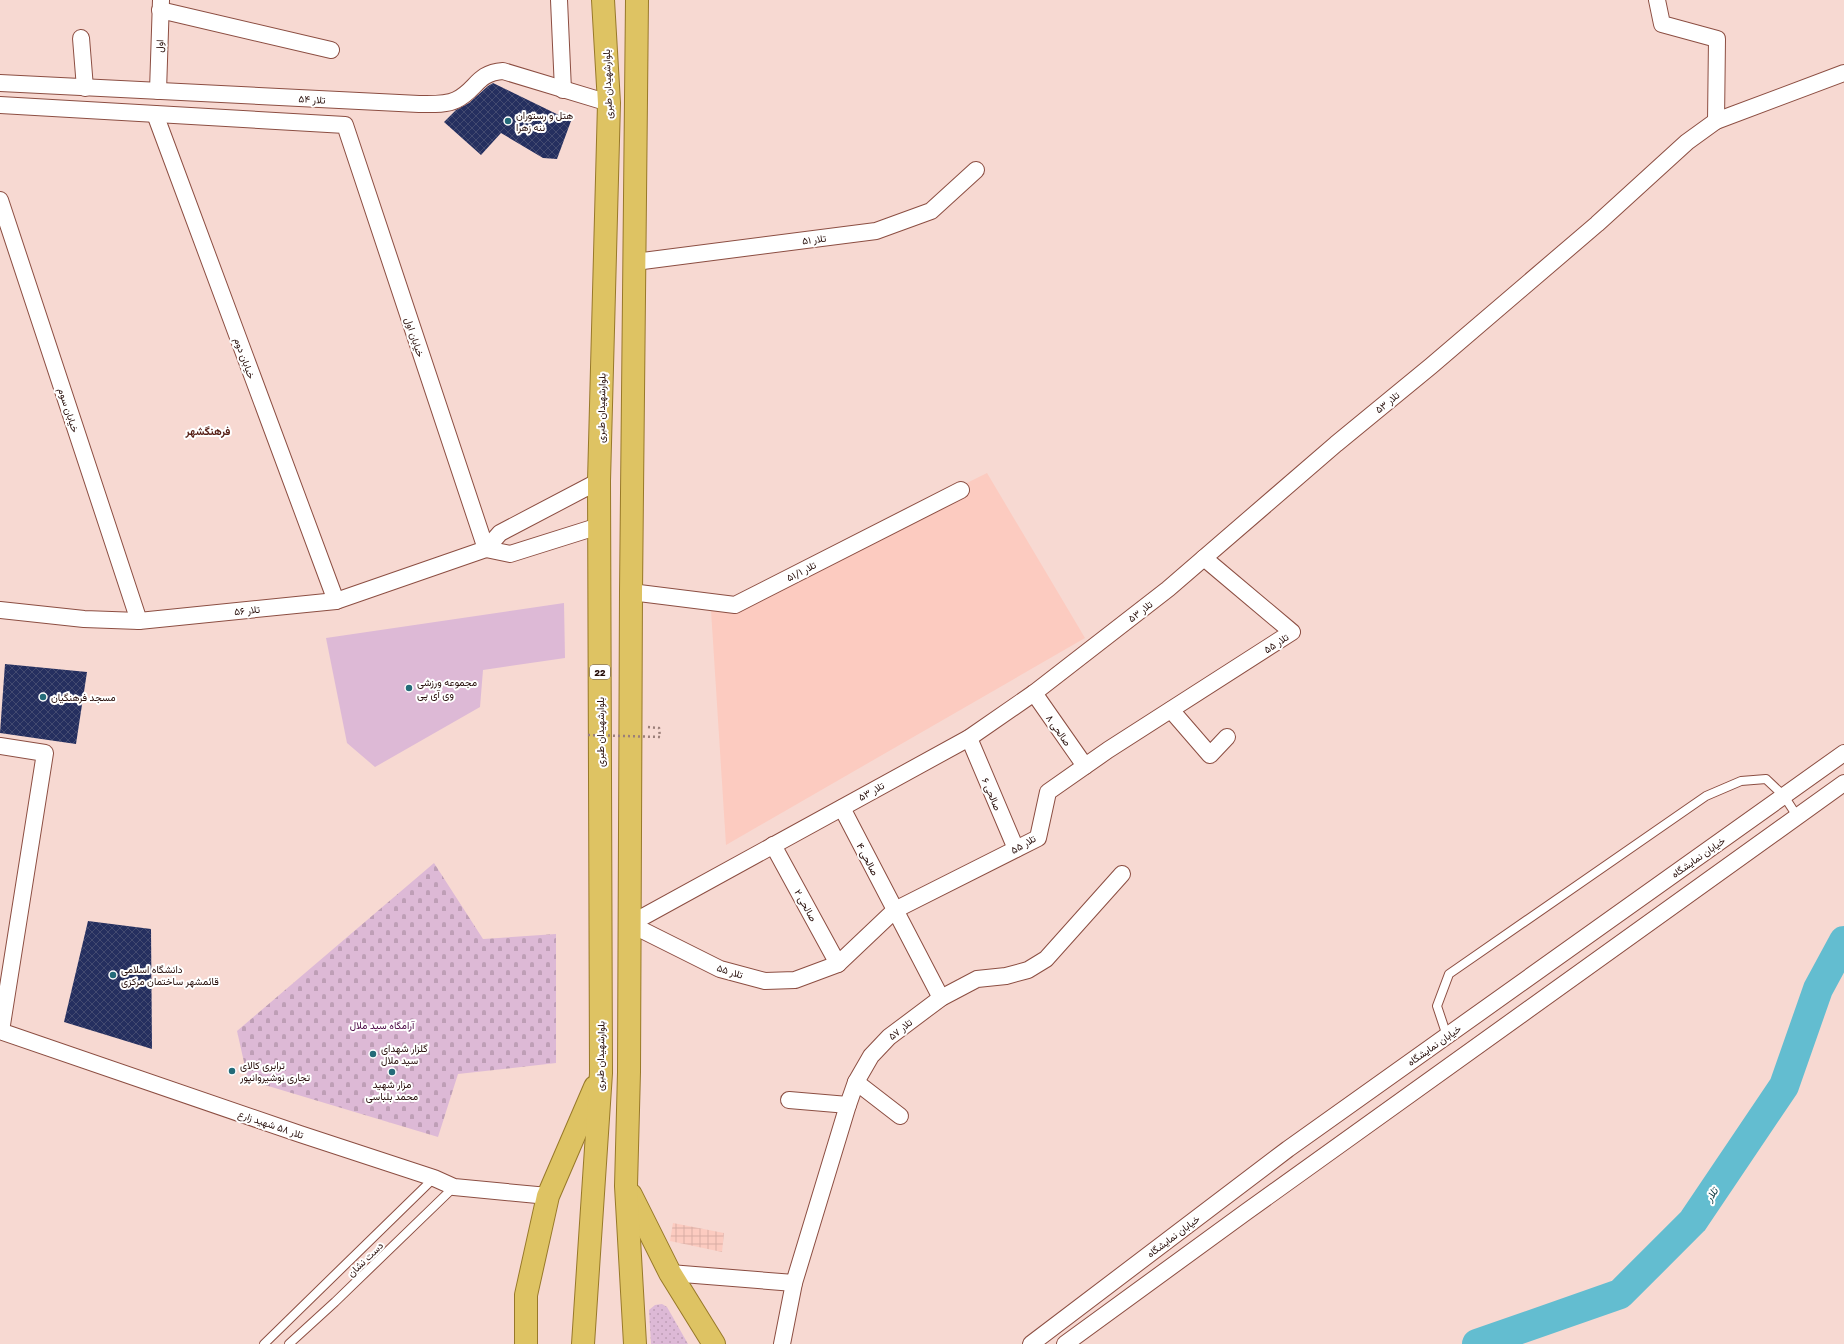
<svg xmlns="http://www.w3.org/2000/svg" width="1844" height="1344" viewBox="0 0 1844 1344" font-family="'Golos Text',Vazirmatn,sans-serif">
<defs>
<pattern id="industrial-grid" width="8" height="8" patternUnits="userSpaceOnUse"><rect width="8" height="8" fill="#fccbc0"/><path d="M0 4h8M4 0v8" fill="none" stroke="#d8ada4"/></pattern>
<pattern id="grass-dots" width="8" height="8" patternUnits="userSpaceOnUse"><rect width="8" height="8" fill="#ddb9d6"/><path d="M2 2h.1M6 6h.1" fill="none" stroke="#be9eb6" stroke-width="1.8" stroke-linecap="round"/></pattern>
<pattern id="cemetery-stones" width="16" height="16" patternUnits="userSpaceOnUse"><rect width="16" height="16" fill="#ddb9d6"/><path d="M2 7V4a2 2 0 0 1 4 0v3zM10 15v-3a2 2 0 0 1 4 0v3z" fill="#be9eb6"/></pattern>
<pattern id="building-cross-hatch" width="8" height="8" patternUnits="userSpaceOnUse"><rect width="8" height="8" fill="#252f5f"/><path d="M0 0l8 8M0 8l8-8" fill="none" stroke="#434a70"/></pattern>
</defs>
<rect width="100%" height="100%" fill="#f7d9d2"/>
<polygon fill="#fccbc0" points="987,473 1085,638 726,845 711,610"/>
<polygon fill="url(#industrial-grid)" points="673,1223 724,1233 722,1252 670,1241"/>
<polygon fill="url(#grass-dots)" points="662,1304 667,1307 688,1344 651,1344 649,1310 655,1305"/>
<polygon fill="url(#cemetery-stones)" points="434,863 483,939 556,934 556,1063 458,1074 438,1137 248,1080 237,1031"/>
<polygon fill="#ddb9d6" points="564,603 565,658 483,670 480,707 375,767 347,743 326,638"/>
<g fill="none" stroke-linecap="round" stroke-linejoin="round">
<polyline stroke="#63bdd0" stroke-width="30" points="1477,1344 1620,1294 1693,1221 1784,1086 1818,989 1844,941"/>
</g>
<g fill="url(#building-cross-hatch)">
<polygon points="493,83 571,121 557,159 543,158 501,133 481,155 444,122 456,110 469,103 488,86"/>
<polygon points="5,664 87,672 76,744 0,733"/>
<polygon points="88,921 151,929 152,1049 64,1022"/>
</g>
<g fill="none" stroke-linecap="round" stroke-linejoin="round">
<defs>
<g id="service">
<polyline points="1447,1036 1437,1006 1449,974 1706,796 1741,781 1766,779 1784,796 1797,816"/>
<polyline points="264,1344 434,1178"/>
<polyline points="289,1344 335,1302 454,1187"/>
</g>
<g id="minor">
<polyline points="559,0 563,90"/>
<polyline points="1657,0 1662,24 1717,39 1716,121"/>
<polyline points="160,10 331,50"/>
<polyline points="81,38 85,88"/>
<path d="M0 83 419 104C430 104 446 105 456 100 477 90 476 73 503 71L609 103"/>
<polyline points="158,91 161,0"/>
<polyline points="0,105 345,125 486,549"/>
<polyline points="155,114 336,601"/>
<polyline points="0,200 139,621"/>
<polyline points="635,262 876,231 931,211 976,170"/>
<polyline points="486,549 510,554 599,526"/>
<polyline points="631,592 735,605 961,490"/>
<polyline points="0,610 84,619 139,621 336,601 486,549 500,533 599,481"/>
<polyline points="1034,693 1085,766"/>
<polyline points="1171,710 1210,755 1227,737"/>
<polyline points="969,738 1016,849"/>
<polyline points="0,746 45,753 1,1031"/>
<polyline points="842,808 941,998"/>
<polyline points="773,845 838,964"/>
<polyline points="630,924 969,738 1034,693 1168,589 1336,444 1431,366 1597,224 1687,142 1716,121 1844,73"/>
<polyline points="630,924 720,969 765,981 795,980 838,964 895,910 1038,838 1048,792 1108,750 1292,632 1204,558"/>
<polyline points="0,1031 300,1134 434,1178 454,1187 548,1196"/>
<polyline points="856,1082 900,1116"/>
<polyline points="789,1100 848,1105"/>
<polyline points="670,1273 794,1283"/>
<polyline points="782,1344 794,1283 848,1105 856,1082 871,1056 889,1037 941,998 977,979 1006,976 1028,970 1046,959 1122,874"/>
<polyline points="1031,1344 1288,1149 1844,753"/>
<polyline points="1065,1344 1246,1212 1844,783"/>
</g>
<g id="trunk">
<polyline points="631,1195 670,1273 714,1344"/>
<polyline points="526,1344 526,1295 548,1196 595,1087"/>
<polyline points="583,1344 601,1073 599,481 609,103 603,0"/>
<polyline points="635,1344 626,1186 629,1072 631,592 637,0"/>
</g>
</defs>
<use href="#service" stroke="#8c4e42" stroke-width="10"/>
<use href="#minor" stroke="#8c4e42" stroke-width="18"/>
<use href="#trunk" stroke="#987929" stroke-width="24"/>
<polyline stroke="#9b7f79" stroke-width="2.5" stroke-dasharray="2 3" stroke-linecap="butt" points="648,727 659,728 660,737"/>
<use href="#service" stroke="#fff" stroke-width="8"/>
<use href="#minor" stroke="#fff" stroke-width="16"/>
<use href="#trunk" stroke="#dec363" stroke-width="22"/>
<polyline stroke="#9b7f79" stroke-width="2.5" stroke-dasharray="2 3" stroke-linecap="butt" points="588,735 660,737"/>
</g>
<g fill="#246b79" stroke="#fff" stroke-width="1.5">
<circle cx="508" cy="121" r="4"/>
<circle cx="409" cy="688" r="4"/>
<circle cx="43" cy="697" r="4"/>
<circle cx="113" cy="975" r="4"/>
<circle cx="373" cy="1054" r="4"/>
<circle cx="232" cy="1071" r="4"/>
<circle cx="392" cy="1072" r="4"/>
</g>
<g text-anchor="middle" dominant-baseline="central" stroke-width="4" stroke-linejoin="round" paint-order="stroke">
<rect fill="#fff" stroke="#665451" stroke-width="1" x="590" y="665" width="20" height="14" rx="3"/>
<g font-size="9" font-weight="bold" fill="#240b07">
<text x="600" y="672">22</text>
</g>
<g font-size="10" fill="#240b07" stroke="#fff">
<text transform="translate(159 46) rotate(-88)">اول</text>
<text transform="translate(607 84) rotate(-92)">بلوارشهیدان طبری</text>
<text transform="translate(312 99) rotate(3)">تلار ۵۴</text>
<text transform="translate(814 239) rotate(-7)">تلار ۵۱</text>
<text transform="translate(415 337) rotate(72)">خیابان اول</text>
<text transform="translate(245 358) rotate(70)">خیابان دوم</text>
<text transform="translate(1387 402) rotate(-39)">تلار ۵۳</text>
<text transform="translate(601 408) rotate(-89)">بلوارشهیدان طبری</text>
<text transform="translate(69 410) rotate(72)">خیابان سوم</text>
<text transform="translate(801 571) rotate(-27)">تلار ۵۱/۱</text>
<text transform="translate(247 610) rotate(-6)">تلار ۵۶</text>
<text transform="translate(1140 611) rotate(-38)">تلار ۵۳</text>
<text transform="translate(1276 643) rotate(-33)">تلار ۵۵</text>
<text transform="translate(1059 730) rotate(55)">صالحی ۸</text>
<text transform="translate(600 732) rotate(-90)">بلوارشهیدان طبری</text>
<text transform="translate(871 791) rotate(-29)">تلار ۵۳</text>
<text transform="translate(992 794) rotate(67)">صالحی ۶</text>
<text transform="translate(1023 844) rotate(-30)">تلار ۵۵</text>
<text transform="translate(1698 857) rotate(-35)">خیابان نمایشگاه</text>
<text transform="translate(868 859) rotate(62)">صالحی ۴</text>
<text transform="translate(806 905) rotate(61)">صالحی ۲</text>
<text transform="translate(730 971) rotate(17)">تلار ۵۵</text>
<text transform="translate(900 1029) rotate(-39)">تلار ۵۷</text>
<text transform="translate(1434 1045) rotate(-35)">خیابان نمایشگاه</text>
<text transform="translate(600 1056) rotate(-89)">بلوارشهیدان طبری</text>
<text transform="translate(271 1124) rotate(19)">تلار ۵۸ شهید زارع</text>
<text transform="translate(1173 1236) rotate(-37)">خیابان نمایشگاه</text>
<text transform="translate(365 1259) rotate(-44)">دست نشان</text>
</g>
<g font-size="10" fill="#240b07" stroke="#fff" text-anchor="start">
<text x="516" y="115">هتل و رستوران<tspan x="516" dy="12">ننه زهرا</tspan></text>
<text x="417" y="682">مجموعه ورزشی<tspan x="417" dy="12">وی آی پی</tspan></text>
<text x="51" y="697">مسجد فرهنگیان</text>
<text x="121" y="969">دانشگاه اسلامی<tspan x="121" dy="12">قائمشهر ساختمان مرکزی</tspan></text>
<text x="381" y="1048">گلزار شهدای<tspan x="381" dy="12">سید ملال</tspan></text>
<text x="240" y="1065">ترابری کالای<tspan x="240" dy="12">تجاری نوشیروانپور</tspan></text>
<text x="392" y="1084" text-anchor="middle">مزار شهید<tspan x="392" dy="12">محمد بلباسی</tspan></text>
</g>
<g font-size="10" fill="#4a0644" stroke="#fff">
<text x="382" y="1025">آرامگاه سید ملال</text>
</g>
<g font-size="11" font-weight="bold" fill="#561e14" stroke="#fff">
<text x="208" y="430">فرهنگشهر</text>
</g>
<g font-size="11" font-style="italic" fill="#05333b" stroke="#fff">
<text transform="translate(1711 1194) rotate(-56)">تلار</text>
</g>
</g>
</svg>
